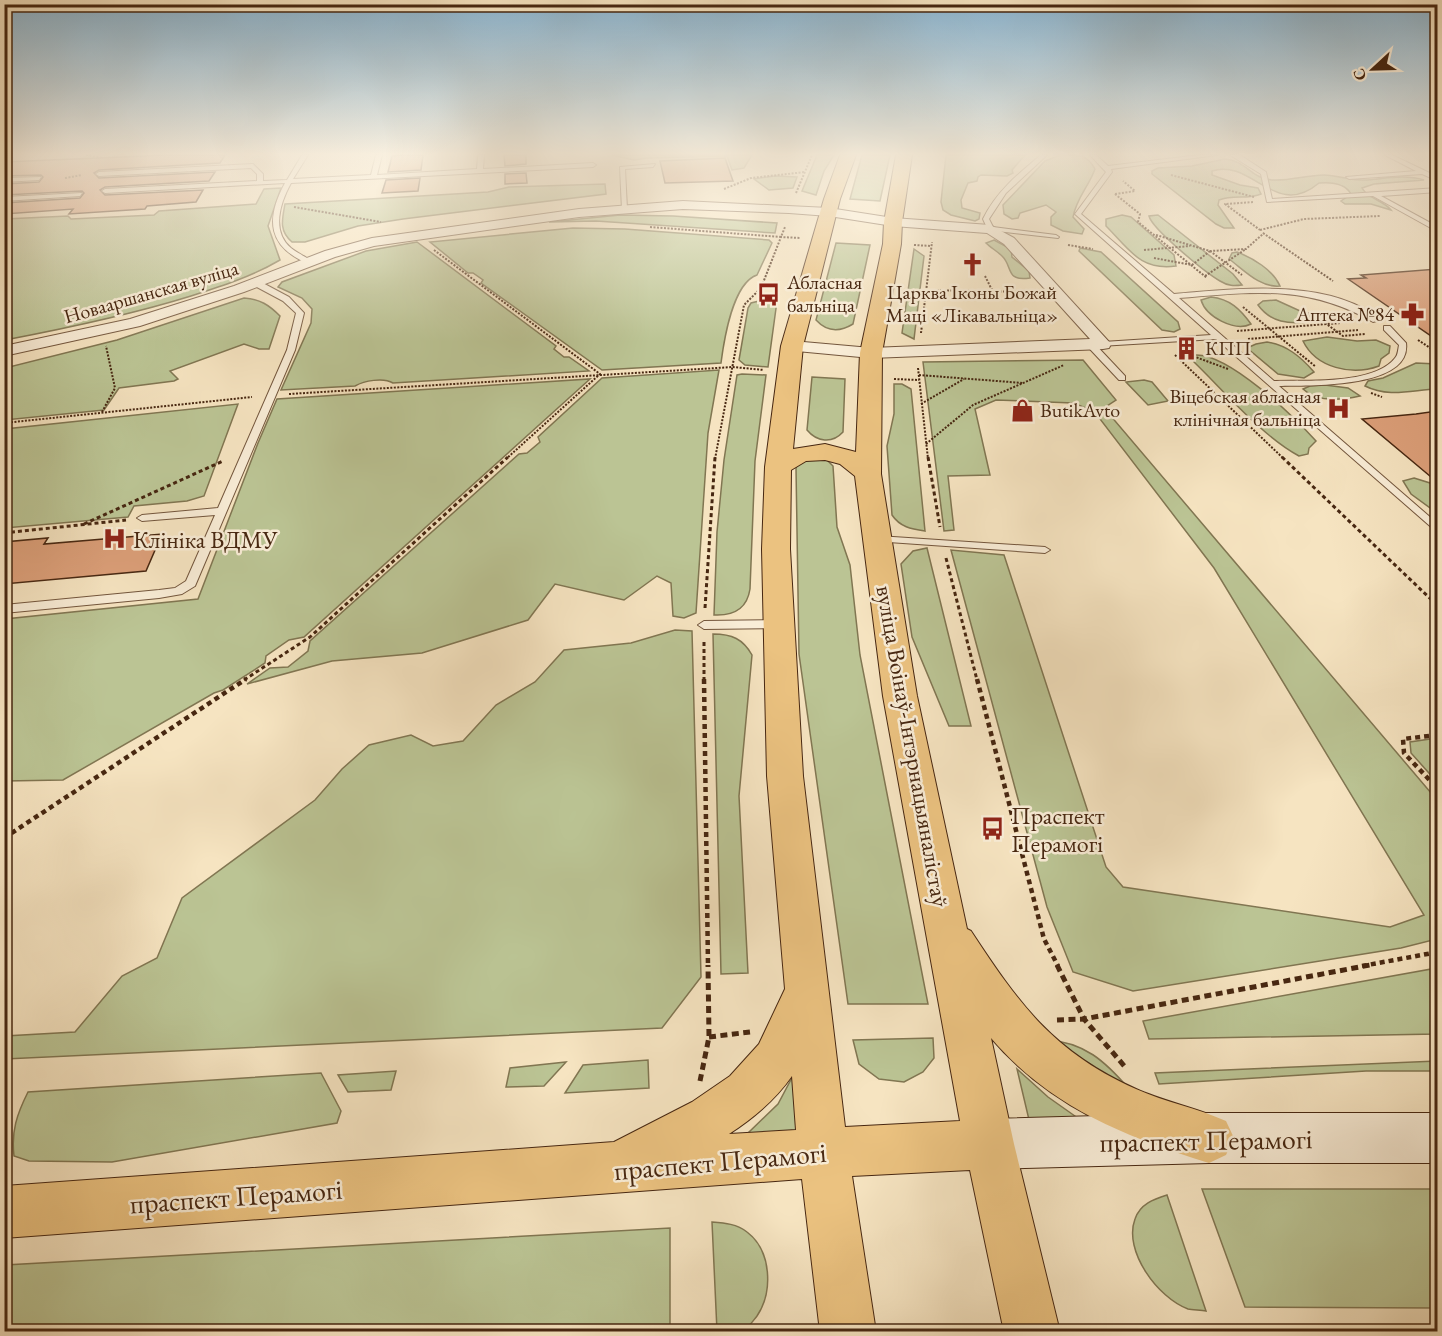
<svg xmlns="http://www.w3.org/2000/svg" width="1442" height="1336" viewBox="0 0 1442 1336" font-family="'EB Garamond',serif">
<rect width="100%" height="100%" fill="#f6e4c1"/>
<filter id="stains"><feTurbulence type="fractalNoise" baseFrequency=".00333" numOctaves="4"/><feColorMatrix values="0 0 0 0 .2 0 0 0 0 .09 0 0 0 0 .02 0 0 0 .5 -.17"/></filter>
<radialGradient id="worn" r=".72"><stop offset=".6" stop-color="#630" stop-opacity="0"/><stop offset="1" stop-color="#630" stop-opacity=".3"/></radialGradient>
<g fill="#bbc494" stroke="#817652" stroke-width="1.5">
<polygon points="612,155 752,155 744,168 732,170 727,156 647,158 634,160"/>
<polygon points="817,155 834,155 824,171 816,195 802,191"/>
<polygon points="862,155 890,155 880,201 850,199"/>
<polygon points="946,155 1025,155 1012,170 1013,173 1007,176 981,175 978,177 977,181 968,183 961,200 962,208 980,213 979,219 975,221 951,215 943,210 941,202"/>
<path d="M1060 155C1078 155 1086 153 1095 169 1089 186 1076 199 1073 217L1084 229 1082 234 1063 231 1051 225V217L1056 212 1046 205 1020 213 1018 218 1012 219 1004 214 1003 205 1045 161Z"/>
<path d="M1225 159C1247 161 1251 179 1273 180 1290 181 1307 175 1324 175 1338 175 1350 181 1364 180 1384 179 1404 174 1424 180L1374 184 1362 188C1368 199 1383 200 1391 210L1371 204H1345L1341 201 1351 194C1345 183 1330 182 1319 183 1275 220 1252 158 1212 171V175L1240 185 1258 188 1261 194C1248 200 1233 194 1219 200L1218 205 1234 228H1224L1216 224 1152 174V171L1158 168 1192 166Z"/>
<polygon points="775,176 797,177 793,188 769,190 754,179"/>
<path d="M605 184 606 194 403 219 358 226 305 242H292C279 231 282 220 285 204L488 192 509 187Z"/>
<path d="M281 188 268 226 280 260C253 276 222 286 191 296 130 315 68 328 5 340V219L68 216 71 219 154 215 159 211 256 204 264 189Z"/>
<polygon points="620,215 673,216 777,223 775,233 596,221 549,222"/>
<path d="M1122 215 1131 217 1174 255 1176 266C1140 271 1129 249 1106 226V219Z"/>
<path d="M1158 215 1233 274 1242 285C1234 286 1228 286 1220 281 1206 273 1152 229 1149 216Z"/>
<path d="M573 228 625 229 769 240 772 243 757 275C733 283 724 340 721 363L602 370 481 283 483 280 473 273H468L430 242Z"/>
<path d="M994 240 1011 249 1012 257 1029 271 1030 278C1005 282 1013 266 1002 256 997 251 991 248 986 243Z"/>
<path d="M417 242 556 346 554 349 564 357H569L589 371 393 383C383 377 364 381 355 386L281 390 311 323 312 309 302 298 278 287 282 282 366 251Z"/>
<path d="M836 243 870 245 853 324C840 332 827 332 816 320Z"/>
<polygon points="1080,248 1101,252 1178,322 1180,329 1174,332 1162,330 1079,251"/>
<polygon points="914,249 924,256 914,339 902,333"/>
<path d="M1237 252C1253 258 1273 270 1280 286 1260 288 1244 270 1229 259L1232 253Z"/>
<path d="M1211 297C1230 299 1240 309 1251 324 1235 332 1206 317 1201 300Z"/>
<path d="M244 298C260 299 269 305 280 316L269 349H259L244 344 170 371 178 379 174 381 119 388 104 410 5 420V368L117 340Z"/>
<path d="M1276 300 1309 315V322C1289 324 1271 323 1258 305L1263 301Z"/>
<polygon points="759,301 777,301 768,367 745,365 739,360 748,308 751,303"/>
<path d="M1327 337 1357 341 1376 340 1390 346 1389 353 1381 359 1379 366C1352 376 1316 368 1303 341Z"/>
<path d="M1267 342C1287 345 1301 357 1314 372L1304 378 1278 374 1247 348 1256 344Z"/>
<path d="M1194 355C1228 352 1294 417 1316 441L1309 448 1308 454 1299 456C1263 437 1224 391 1194 362Z"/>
<polygon points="1083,360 1116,400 1104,408 1437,800 1437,939 1401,948 1133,991 1073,972 1047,907 951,550 1004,555 1106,867 1123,887 1390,927 1424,915 1214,568 1094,411 1073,403 996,400 975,409 990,475 948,476 954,530 944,531 923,362"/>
<path d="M1416 363 1437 364V389C1412 390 1389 398 1365 386L1368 381 1383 378Z"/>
<polygon points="719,370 708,433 696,613 684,618 673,616 671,583 657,576 624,600 555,584 528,620 422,653 332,661 247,684 270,668 288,667 308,651 310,641 519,454 527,453 540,442 538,437 602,378"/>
<path d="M742 374 766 375 755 461 750 589C747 609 734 616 714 615L717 532 724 460 737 375Z"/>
<path d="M812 377 845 379 843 432C832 444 817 442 807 430Z"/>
<polygon points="590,379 304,637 289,640 266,656 265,663 223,690 214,693 63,780 5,781 5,619 198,599 258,443 277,399"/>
<polygon points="1144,380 1152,382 1168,401 1148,405 1126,382"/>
<path d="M894 384H902L911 389 925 531C911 529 900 527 892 515L887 446 894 414Z"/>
<path d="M1325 385 1348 388 1360 396C1342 400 1317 403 1303 389L1310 386Z"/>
<polygon points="238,404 204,496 187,501 134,506 128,517 5,528 5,429"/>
<polygon points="799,460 827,460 833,466 837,527 850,565 860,655 928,1004 848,1004 799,654 796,468"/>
<polygon points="1414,478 1430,483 1437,490 1437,513 1411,494 1403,481"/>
<polygon points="927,548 971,726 949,726 912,637 901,564 913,551"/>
<polygon points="675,630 692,631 701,977 662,1028 5,1059 5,1036 75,1032 122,976 157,958 182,898 315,800 342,769 369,745 411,735 433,746 463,741 496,705 535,682 564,650 631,643"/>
<path d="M713 634C732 634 743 639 752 655L739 796 748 973 721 974Z"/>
<polygon points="1437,738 1438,738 1437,782 1411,753 1410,742"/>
<polygon points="1437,968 1437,1034 1149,1039 1143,1021"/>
<polygon points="933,1038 934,1058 923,1072 904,1082 879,1079 859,1064 853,1040"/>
<path d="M1047 1040C1084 1042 1105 1061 1129 1089Z"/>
<polygon points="648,1060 649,1088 565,1093 583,1065"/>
<polygon points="1437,1061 1437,1071 1366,1071 1159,1084 1155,1073"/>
<polygon points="566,1062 544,1086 506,1087 510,1068"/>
<polygon points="1017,1069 1048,1097 1082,1121 1030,1124"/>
<polygon points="396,1071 391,1090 348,1092 338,1075"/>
<polygon points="795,1072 801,1133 746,1135 778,1104"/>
<path d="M321 1073 341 1111 337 1123 112 1162 29 1161 14 1156C11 1131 17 1114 28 1092Z"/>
<polygon points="1202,1189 1437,1189 1437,1308 1245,1307"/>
<path d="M1167 1195 1206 1311C1201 1310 1193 1310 1188 1309 1158 1298 1123 1251 1135 1219 1140 1204 1154 1199 1167 1195Z"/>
<path d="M712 1222C725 1223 737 1224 747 1232 772 1251 773 1292 757 1316 752 1322 748 1329 740 1331 733 1333 724 1332 717 1331Z"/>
<polygon points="670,1228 670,1331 5,1331 5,1265"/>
</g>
<g fill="#dc9f79" stroke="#472711" stroke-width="1.5">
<polygon points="167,155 225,155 220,163 99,170 94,173 99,178 215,172 209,181 105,187 100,190 105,195 203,190 196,202 147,206 145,209 69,214 73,209 4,214 4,203 80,198 84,193 82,191 4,195 4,184 39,182 43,177 41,175 4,176 4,162"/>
<polygon points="403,155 423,155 421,170 388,172 392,156"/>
<polygon points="504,155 526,155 526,164 505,166"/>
<polygon points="725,158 733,181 665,183 660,161"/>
<polygon points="526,173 527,183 505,184 505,174"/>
<polygon points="420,178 418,191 382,193 386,180"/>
<polygon points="1437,269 1437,340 1348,279 1366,278 1361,275"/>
<polygon points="1437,411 1437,482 1362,419 1416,414"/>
<polygon points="162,534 146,571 4,584 4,542 48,538 44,544"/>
</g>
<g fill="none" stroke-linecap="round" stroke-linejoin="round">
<defs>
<g id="service">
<path d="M302 155H308L293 179 371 175 376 155H382L377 175 477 169 478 155H484L483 169 593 163 596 165 593 167 291 183C280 203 271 231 291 248 297 253 305 256 311 261V263L309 264C268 247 265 220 285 183L105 193 102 191 105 189 257 181V174L251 168 99 176 96 174 99 172 253 164 263 174V181L287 180Z"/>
<path d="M1041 155H1047L1006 193 989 219 993 227 1056 235 1059 237 1058 238 988 230 983 219C996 192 1018 174 1041 155Z"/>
<path d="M1090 155H1096L1108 166 1200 155H1217L1111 169 1112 172 1081 214 1174 294C1235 289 1330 277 1380 320L1373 322C1307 284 1252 292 1179 298L1274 381C1305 380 1374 385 1395 358 1398 355 1398 350 1399 345L1384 330V326H1390L1406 343C1412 389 1308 385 1279 386L1438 524V533L1216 339 1100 346V342H1103L1211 335 1075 214 1106 172Z"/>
<polygon points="1230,155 1240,155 1266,172 1272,199 1438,188 1438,192 1381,196 1438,227 1438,232 1373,196 1267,202 1261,174"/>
<polygon points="1385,155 1392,155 1438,177 1438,181 1422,174 1349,179 1346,177 1416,171"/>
<polygon points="655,164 653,167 625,169 627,209 622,210 620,167"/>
<polygon points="41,177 39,180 4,182 4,178"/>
<polygon points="82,193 80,196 4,201 4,197"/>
<polygon points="253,281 259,281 289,297 304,313 295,350 195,586 182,594 159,598 4,613 4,605 159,590 175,588 186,581 215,515 142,521 137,518 142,515 218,508 287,350 296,313 283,301 253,285"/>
<polygon points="1088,343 1094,343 1125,376 1125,380 1119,380 1088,347"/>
<polygon points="878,536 1045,547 1050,550 1045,553 874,541 873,539 874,537"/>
<polygon points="778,620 784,624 778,628 704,629 698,625 704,621"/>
</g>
<polygon id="minor" points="683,201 829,208 893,218 990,225 1014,238 1111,344 1109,348 1103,349 871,358 786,350 784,346 786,342 792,341 871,348 1090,339 1004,244 987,233 893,226 829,216 789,213 683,209 579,217 374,246 335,257 244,292 140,326 4,356 4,346 130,319 234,286 325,251 372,238 579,209"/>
<polygon id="secondary" points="1209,1113 1438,1113 1438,1163 1209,1163 989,1169 972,1161 964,1144 972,1127 989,1119"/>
<path id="primary" d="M840 155H856L840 199 803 346 793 449 825 444 856 452 860 353 883 244 884 222 896 155H912L902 222 901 244 882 353 881 474 917 696 967 929 971 931C1019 1004 1053 1052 1136 1089 1165 1102 1197 1108 1226 1121L1234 1138 1226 1155 1209 1163C1124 1136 1050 1107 991 1038L1014 1144 1060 1332H1004L970 1170 852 1176 876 1332H820L802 1179 4 1238V1186L614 1142 692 1102 730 1076 759 1044 785 989 767 776 762 549 765 467 781 346 824 199ZM825 460 840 464 855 476 883 696 960 1121 845 1127 803 776 790 549 791 470 806 461ZM792 1076 796 1130 729 1134C754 1118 775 1100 792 1076Z"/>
</defs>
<use href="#service" stroke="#73563d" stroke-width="2"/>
<use href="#minor" stroke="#73563d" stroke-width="2"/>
<use href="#secondary" stroke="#472711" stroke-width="2"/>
<use href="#primary" stroke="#472711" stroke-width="2"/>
<g stroke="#472711" stroke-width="2" stroke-dasharray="2 1.5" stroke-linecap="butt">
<polyline points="86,155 98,157"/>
<polyline points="1171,175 1254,197"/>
<polyline points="65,178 82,175"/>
<polyline points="724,189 751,178 805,172"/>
<polyline points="796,193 812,155"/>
<polyline points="1115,194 1140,214 1138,222 1207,278"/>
<polyline points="1115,194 1135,191 1123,181"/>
<polyline points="1253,202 1225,204 1260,230"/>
<polyline points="294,207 381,222"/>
<polyline points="650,227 781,237 785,227"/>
<polyline points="1260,230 1304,219 1380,216"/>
<polyline points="1263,233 1333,281"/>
<polyline points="1156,235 1210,251 1246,249 1264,233"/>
<polyline points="914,245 931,246"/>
<polyline points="1068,245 1093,249"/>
<polyline points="434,250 600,374 506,459"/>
<polyline points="1144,250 1190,246"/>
<polyline points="1210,251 1242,275"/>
<polyline points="1154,258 1192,265 1210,251"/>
<polyline points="985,276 992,290"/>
<polyline points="1205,276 1246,249"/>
<polyline points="926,290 1027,292"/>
<polyline points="1243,307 1316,367"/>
<polyline points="1308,313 1321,320"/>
<polyline points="1330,319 1321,320 1343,336 1365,334"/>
<polyline points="1237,331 1340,323"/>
<polyline points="921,333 932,242"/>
<polyline points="1248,339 1358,330"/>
<polyline points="1418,340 1438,353"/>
<polyline points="1175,355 1284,459"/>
<polyline points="1190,355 1228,369"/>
<polyline points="918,368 928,459"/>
<polyline points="919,375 1023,383"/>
<polyline points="894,379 919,380"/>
<polyline points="1371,393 1382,397"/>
<polyline points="289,394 733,367 764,370"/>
<polyline points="921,404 964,379"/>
<polyline points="102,412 115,388 106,346"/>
<polyline points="4,423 252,397"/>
<polyline points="926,444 973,405 1064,365"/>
<polyline points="715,459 744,305 761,288 781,237 800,238"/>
</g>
<g stroke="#472711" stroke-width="3" stroke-dasharray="4 3" stroke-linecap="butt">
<polyline points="928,457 940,527"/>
<polyline points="1282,457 1438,606"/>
<polyline points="84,524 223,461"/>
<polyline points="4,533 126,520"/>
<polyline points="946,558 977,680"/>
<polyline points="705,608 715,457"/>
<polyline points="704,642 704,680"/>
<polyline points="244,680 310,637 508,457"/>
</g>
<g stroke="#472711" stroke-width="4.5" stroke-dasharray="5 4" stroke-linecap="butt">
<polyline points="704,679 708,966"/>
<polyline points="977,679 1044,939 1058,966"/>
<polyline points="1438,735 1403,739 1404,753 1438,789"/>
<polyline points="4,838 246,679"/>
<polyline points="1362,966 1438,952"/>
</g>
<g stroke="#472711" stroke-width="5" stroke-dasharray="7 4.5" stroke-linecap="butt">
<polyline points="1057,965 1084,1019 1126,1068"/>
<polyline points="1057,1020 1084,1019 1370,965"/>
<polyline points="709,1037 750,1032"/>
<polyline points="700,1081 709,1037 708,965"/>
</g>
<use href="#service" fill="#f9edd7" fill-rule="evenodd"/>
<use href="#minor" fill="#f9edd7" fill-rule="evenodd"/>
<use href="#secondary" fill="#f9edd7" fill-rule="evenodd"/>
<use href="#primary" fill="#ebc280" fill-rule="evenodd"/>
</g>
<linearGradient id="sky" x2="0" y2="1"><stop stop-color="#8bb8d6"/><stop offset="0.45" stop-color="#fbf3e3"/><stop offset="1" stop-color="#fbf3e3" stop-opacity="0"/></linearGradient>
<rect width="1442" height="342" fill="url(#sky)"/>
<defs>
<symbol id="church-bare" viewBox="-9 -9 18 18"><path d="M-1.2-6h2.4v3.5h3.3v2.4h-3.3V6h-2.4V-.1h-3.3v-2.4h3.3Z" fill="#8f2418" stroke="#f9edd7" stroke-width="2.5" paint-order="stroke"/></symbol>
<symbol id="bus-bare" viewBox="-9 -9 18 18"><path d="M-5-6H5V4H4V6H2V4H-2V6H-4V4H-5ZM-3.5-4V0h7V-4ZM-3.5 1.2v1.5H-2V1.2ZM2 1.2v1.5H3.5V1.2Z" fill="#8f2418" stroke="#f9edd7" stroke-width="2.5" paint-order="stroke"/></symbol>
<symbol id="pharmacy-bare" viewBox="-9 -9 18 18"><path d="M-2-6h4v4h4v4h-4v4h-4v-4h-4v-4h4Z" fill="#8f2418" stroke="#f9edd7" stroke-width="2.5" paint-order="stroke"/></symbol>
<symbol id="building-bare" viewBox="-9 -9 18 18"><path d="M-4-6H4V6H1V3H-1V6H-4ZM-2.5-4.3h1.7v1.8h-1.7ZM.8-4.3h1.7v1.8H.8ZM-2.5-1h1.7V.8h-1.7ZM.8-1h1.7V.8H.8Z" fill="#8f2418" stroke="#f9edd7" stroke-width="2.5" paint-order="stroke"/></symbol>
<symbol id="hospital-bare" viewBox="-9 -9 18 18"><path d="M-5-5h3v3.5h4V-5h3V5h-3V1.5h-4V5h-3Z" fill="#8f2418" stroke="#f9edd7" stroke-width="2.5" paint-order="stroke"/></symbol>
<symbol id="shop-bare" viewBox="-9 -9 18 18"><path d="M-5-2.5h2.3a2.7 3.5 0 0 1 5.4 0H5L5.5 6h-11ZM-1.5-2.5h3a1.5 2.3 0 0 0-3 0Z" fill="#8f2418" stroke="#f9edd7" stroke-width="2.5" paint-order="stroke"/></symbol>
</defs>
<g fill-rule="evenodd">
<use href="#church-bare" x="956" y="248" width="33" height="33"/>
<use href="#bus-bare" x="752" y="278" width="33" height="33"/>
<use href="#pharmacy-bare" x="1396" y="298" width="33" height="33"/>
<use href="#building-bare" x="1170" y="332" width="33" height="33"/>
<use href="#hospital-bare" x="1322" y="392" width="33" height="33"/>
<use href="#shop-bare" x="1006" y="394" width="33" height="33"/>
<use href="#hospital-bare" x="98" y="522" width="33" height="33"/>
<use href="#bus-bare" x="976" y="812" width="33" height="33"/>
</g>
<g text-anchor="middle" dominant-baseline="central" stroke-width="5" stroke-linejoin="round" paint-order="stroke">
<g font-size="20" fill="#472711" stroke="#f9edd7" text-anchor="start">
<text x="787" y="282">Абласная<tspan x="787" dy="23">бальніца</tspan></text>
<text x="972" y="292" text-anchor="middle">Царква Іконы Божай<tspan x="972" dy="23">Маці «Лікавальніца»</tspan></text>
<text x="1394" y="314" text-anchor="end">Аптека №84</text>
<text x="1205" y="348">КПП</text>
<text x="1321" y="396" text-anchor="end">Віцебская абласная<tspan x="1321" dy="23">клінічная бальніца</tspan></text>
<text x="1040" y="410">ButikAvto</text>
</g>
<g font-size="20" fill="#472711" stroke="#f9edd7">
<text transform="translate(151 292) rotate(-16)">Новааршанская вуліца</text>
</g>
<g font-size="24" fill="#472711" stroke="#f9edd7" text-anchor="start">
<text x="133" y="539">Клініка ВДМУ</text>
<text x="1011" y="815">Праспект<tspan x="1011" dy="28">Перамогі</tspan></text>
</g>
<g font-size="24" fill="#472711" stroke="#f9edd7">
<text transform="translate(913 746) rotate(80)">вуліца Воінаў-Інтэрнацыяналістаў</text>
</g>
<g font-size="28" fill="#472711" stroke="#f9edd7">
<text transform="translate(1206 1140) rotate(-1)">праспект Перамогі</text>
<text transform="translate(720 1161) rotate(-5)">праспект Перамогі</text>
<text transform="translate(236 1196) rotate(-4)">праспект Перамогі</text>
</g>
</g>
<rect width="1442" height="1336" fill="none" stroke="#f6e4c1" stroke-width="24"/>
<rect x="6" y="6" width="1430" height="1324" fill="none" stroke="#472711" stroke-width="3"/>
<rect x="12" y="12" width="1418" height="1312" fill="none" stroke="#472711" stroke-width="1.5"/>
<g transform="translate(1373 69) rotate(248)" stroke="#f9edd7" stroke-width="4.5" paint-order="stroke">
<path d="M0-4.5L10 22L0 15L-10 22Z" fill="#472711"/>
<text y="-9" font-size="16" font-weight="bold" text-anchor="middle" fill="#472711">С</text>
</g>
<rect width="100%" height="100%" filter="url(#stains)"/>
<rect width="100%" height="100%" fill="url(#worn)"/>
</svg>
